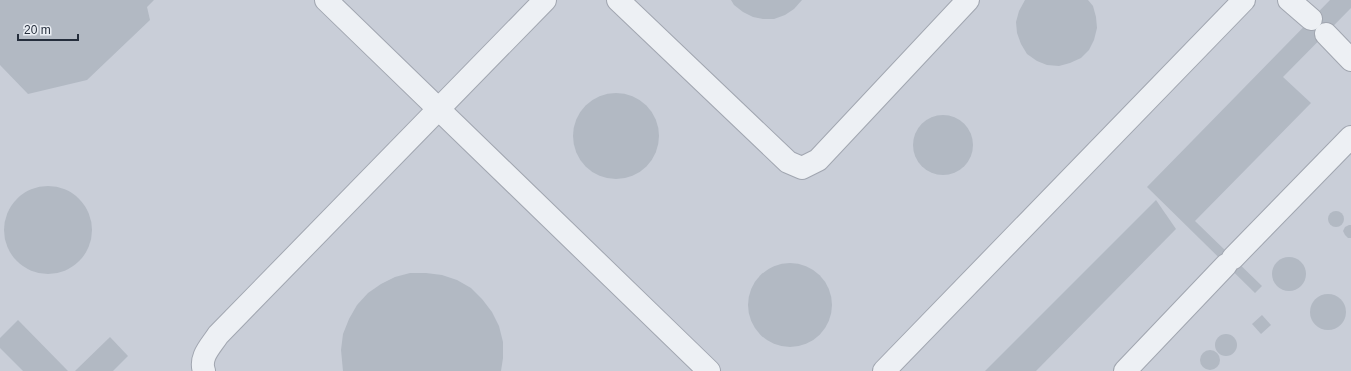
<svg xmlns="http://www.w3.org/2000/svg" width="1351" height="371" viewBox="0 0 1351 371" font-family="Arial,sans-serif">
<rect width="100%" height="100%" fill="#dbdfe6"/>
<rect fill="#c9ced8" x="0" y="0" width="1351" height="371"/>
<g fill="#b2b9c3">
<polygon points="0,0 154,0 147,7 150,20 87,80 28,94 0,65"/>
<polygon points="731,0 802,0 794,9 785,15 774,19 763,19 753,17 743,12 734,5"/>
<polygon points="1025,0 1088,0 1093,6 1096,17 1097,28 1094,40 1089,50 1081,58 1070,63 1059,66 1047,65 1037,61 1027,54 1021,44 1017,33 1016,22 1019,11"/>
<polygon points="1330,0 1351,0 1351,8 1283,77 1311,103 1195,221 1262,286 1255,293 1147,187"/>
<circle cx="616" cy="136" r="43"/>
<circle cx="943" cy="145" r="30"/>
<circle cx="48" cy="230" r="44"/>
<polygon points="1156,200 1176,229 1036,371 985,371"/>
<circle cx="1336" cy="219" r="8"/>
<polygon points="1349,225 1351,225 1351,238 1348,238 1345,235 1343,231 1345,227"/>
<circle cx="1289" cy="274" r="17"/>
<circle cx="790" cy="305" r="42"/>
<polygon points="410,273 426,273 442,275 457,280 471,288 482,299 492,312 499,326 503,342 503,358 501,371 343,371 341,350 343,334 349,319 357,305 368,293 381,284 395,277"/>
<circle cx="1328" cy="312" r="18"/>
<polygon points="1262,315 1271,325 1261,334 1252,324"/>
<polygon points="18,320 68,371 23,371 0,348 0,338"/>
<circle cx="1226" cy="345" r="11"/>
<polygon points="110,337 128,356 113,371 75,371"/>
<circle cx="1210" cy="360" r="10"/>
</g>
<g fill="none" stroke-linecap="round" stroke-linejoin="round">
<defs>
<g id="minor">
<polyline points="326,0 709,371"/>
<polyline points="618,0 788,162 802,168 818,160 968,0"/>
<polyline points="1289,0 1311,19"/>
<polyline points="1326,34 1351,60"/>
<polyline points="1233,258 1351,137"/>
<path d="M204 371C199 357 211 346 218 335L545 0"/>
<polyline points="884,371 1244,0"/>
<polyline points="1125,371 1226,265"/>
</g>
</defs>
<use href="#minor" stroke="#a1a6b0" stroke-width="24"/>
<use href="#minor" stroke="#edf0f4" stroke-width="22"/>
</g>
<path d="M18 34v6h60v-6" fill="none" stroke="#252e3c" stroke-width="2"/>
<text x="24" y="34" font-size="12" fill="#252e3c" stroke="#eaeef4" stroke-width="3" paint-order="stroke">20 m</text>
</svg>
